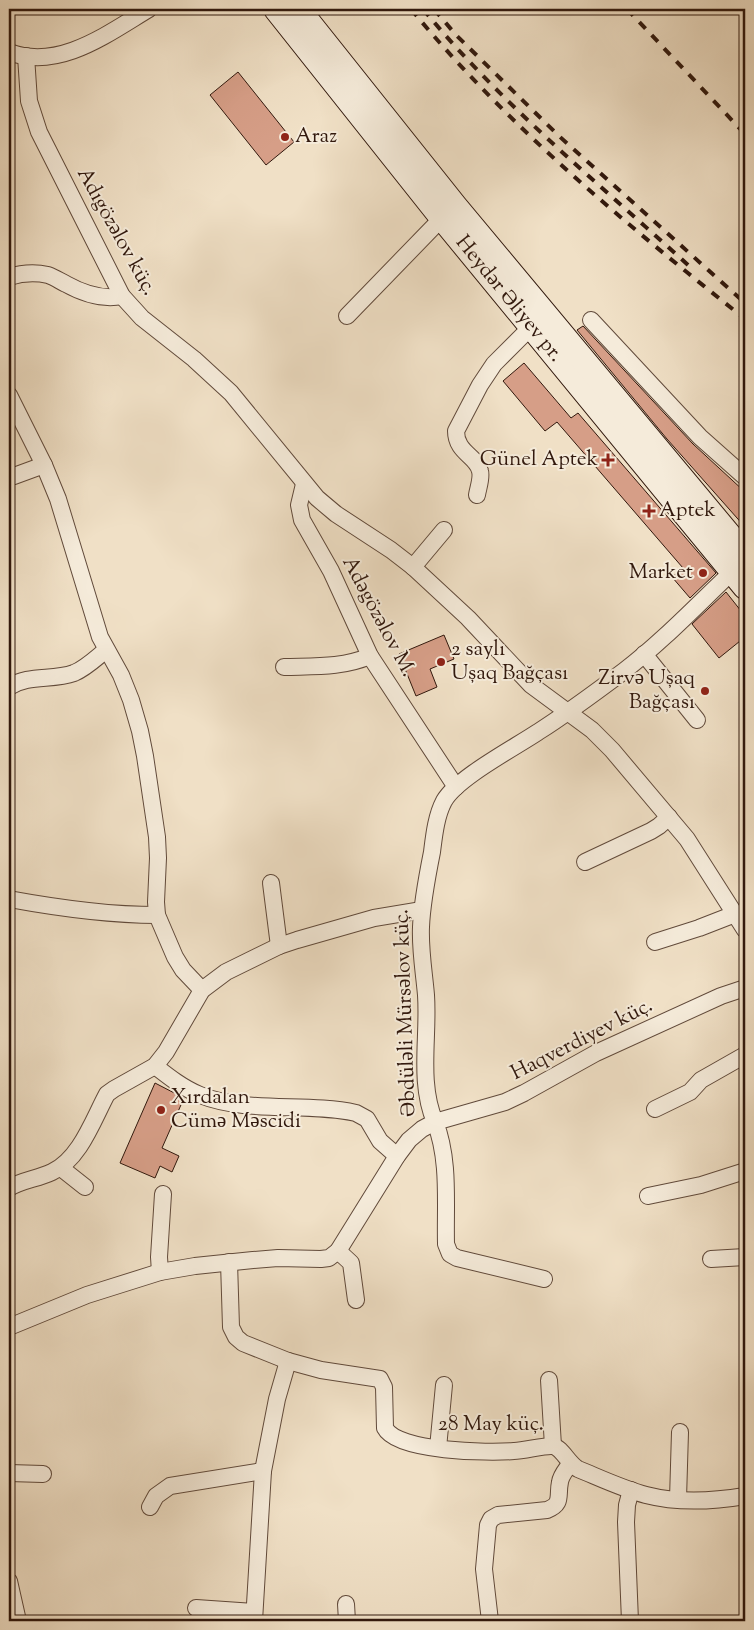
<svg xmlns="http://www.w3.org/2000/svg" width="754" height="1630" viewBox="0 0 754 1630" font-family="'Sorts Mill Goudy',serif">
<rect width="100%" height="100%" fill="#f0e0c6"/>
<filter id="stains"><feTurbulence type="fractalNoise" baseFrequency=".004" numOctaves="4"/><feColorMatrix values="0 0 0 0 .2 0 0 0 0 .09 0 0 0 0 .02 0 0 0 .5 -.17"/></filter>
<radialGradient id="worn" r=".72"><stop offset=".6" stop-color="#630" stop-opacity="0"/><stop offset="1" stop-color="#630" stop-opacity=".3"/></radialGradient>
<g fill="#d69e87" stroke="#31180d">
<polygon points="238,72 294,142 266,165 210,95"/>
<polygon points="583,326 693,444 745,492 745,527 667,439 577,330"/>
<polygon points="524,363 571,418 578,413 716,573 690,598 672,577 683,568 557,422 545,431 503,381"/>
<polygon points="726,592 745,616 745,637 719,658 692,624"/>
<polygon points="444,635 454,659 430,669 437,687 416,696 399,654"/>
<polygon points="155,1083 184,1098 162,1148 179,1156 172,1172 160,1166 155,1178 120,1163"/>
</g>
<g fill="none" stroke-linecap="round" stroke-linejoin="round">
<defs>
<g id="minor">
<path d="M9 52C59 71 107 34 149 9"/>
<polyline points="26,56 29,101 39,132 122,296 142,318 194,359 231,393 317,498 336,514 391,550 413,567 468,618 531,685 592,730 612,750 687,839 745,930"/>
<path d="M9 277C22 273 34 272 48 275 54 277 60 281 66 284 84 294 102 300 122 296"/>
<polyline points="347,316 442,218"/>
<polyline points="591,320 700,437 745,477"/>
<polyline points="9,395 44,465 58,499 100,637 121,675 131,700 140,731 145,756 157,837 158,858 156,902 157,915 175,957 183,970 202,990"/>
<polyline points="14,476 44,465"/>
<polyline points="304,484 299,505 302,520 331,571 370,656 456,787"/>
<path d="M477 495C478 488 482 478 480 471 477 456 456 453 456 431L480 385 494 364 532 326"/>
<polyline points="413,567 444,530"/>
<polyline points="644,654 697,720"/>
<path d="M284 667C314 666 342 668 370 656"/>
<path d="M9 687C29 674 52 681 74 673 86 668 96 658 106 650"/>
<polyline points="585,862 651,831 659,826 669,817"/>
<polyline points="271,883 279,946"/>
<path d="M9 899C58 908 108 915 157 915"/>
<polyline points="655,942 699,928 735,914"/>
<path d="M155 1066C169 1077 183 1088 200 1095 248 1114 306 1102 356 1113L367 1119 380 1141 397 1156"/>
<polyline points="655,1109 690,1092 701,1080 745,1055"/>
<polyline points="61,1168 85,1187"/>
<path d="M9 1188C22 1180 37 1179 52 1172 80 1159 93 1120 107 1094L114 1089 155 1066 166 1052 202 990 226 972 279 946 297 940 374 918 422 910"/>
<polyline points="648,1196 701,1185 745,1171"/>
<polyline points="338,1251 351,1263 356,1300"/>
<polyline points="711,1259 745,1257"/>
<path d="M229 1262 231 1327 236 1337 243 1343 288 1361 321 1370 380 1379 384 1387 385 1428C397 1452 489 1453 514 1451 524 1451 545 1445 553 1446 562 1448 568 1463 578 1469 600 1478 623 1489 646 1495 677 1503 715 1501 745 1496"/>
<polyline points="160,1272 159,1257 163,1194"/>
<path d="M544 1279 457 1258 450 1254 446 1244C445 1204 450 1160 435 1122L505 1102 524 1093 596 1053 721 996 745 988"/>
<path d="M9 1327 87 1295 160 1272 195 1266 253 1260 278 1258 321 1259 329 1258 338 1251 397 1156 409 1140 422 1129 435 1122C418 1082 429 1037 426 995 424 972 420 950 421 927 422 902 427 877 432 852 434 836 436 816 444 801 457 778 514 748 538 732 568 713 596 692 624 671 663 641 697 605 733 571"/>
<polyline points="549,1380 553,1446"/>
<polyline points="438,1448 444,1385"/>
<polyline points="9,1473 43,1474"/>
<polyline points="678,1499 680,1432"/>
<polyline points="150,1507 156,1496 170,1486 263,1471"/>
<polyline points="9,1581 18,1621"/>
<polyline points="346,1604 347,1621"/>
<polyline points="196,1608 254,1612"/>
<polyline points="254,1621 263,1471 277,1399 288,1361"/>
<path d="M490 1621 484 1569 488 1525 491 1519 498 1515 547 1510C563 1504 557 1496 560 1482 561 1475 566 1470 570 1464"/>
<polyline points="630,1621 626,1522 627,1505 631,1490"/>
</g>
<g id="secondary">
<path id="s1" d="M276 9 442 218 745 587"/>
<polyline points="298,9 455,206 745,554"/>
</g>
</defs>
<use href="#minor" stroke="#614a3b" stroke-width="18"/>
<use href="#secondary" stroke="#31180d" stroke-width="26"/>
<use href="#minor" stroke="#f5ebda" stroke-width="16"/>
<use href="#secondary" stroke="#f5ebda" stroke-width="24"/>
<g stroke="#31180d" stroke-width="4" stroke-dasharray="9 9" stroke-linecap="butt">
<path d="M411 9C508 127 626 224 745 319"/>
<path d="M423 9C501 104 597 182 688 265"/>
<polyline points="434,9 456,35 559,136 745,303"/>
<polyline points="627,9 745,134"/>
<polyline points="743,9 745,15"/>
</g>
</g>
<g fill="#8f2418" stroke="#f5ebda" stroke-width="2">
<circle cx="285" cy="137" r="5"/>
<path d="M605.5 452.5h5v5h5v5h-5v5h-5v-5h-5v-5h5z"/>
<path d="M646.5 503.5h5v5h5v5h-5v5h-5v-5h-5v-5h5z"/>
<circle cx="703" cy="573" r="5"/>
<circle cx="441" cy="662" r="5"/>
<circle cx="705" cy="691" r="5"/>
<circle cx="161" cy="1110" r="5"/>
</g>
<g text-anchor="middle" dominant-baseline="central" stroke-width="4" stroke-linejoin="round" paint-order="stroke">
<g font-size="21" fill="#31180d" stroke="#f5ebda" text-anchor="start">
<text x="295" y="137">Araz</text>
<text x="598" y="460" text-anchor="end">Günel Aptek</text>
<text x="659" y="511">Aptek</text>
<text x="693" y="573" text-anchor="end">Market</text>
<text x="451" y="650">2 saylı<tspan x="451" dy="24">Uşaq Bağçası</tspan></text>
<text x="695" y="679" text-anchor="end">Zirvə Uşaq<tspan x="695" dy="24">Bağçası</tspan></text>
<text x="171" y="1098">Xırdalan<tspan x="171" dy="24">Cümə Məscidi</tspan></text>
</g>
<g font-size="21" fill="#31180d" stroke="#f5ebda">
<text transform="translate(116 232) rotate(61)">Adıgözəlov küç.</text>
<text stroke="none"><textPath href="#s1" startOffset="372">Heydər Əliyev pr.</textPath></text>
<text transform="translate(378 617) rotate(62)">Adəgözəlov M.</text>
<text transform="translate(406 1013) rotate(-92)">Əbdüləli Mürsəlov küç.</text>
<text transform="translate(582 1040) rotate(-27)">Haqverdiyev küç.</text>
<text x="491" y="1425">28 May küç.</text>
</g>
</g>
<rect width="754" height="1630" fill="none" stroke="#f0e0c6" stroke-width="30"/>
<rect x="10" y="10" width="734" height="1610" fill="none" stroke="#31180d" stroke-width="2.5"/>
<rect x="15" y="15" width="724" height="1600" fill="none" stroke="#31180d"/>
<rect width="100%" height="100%" filter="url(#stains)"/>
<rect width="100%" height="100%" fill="url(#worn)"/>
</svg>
